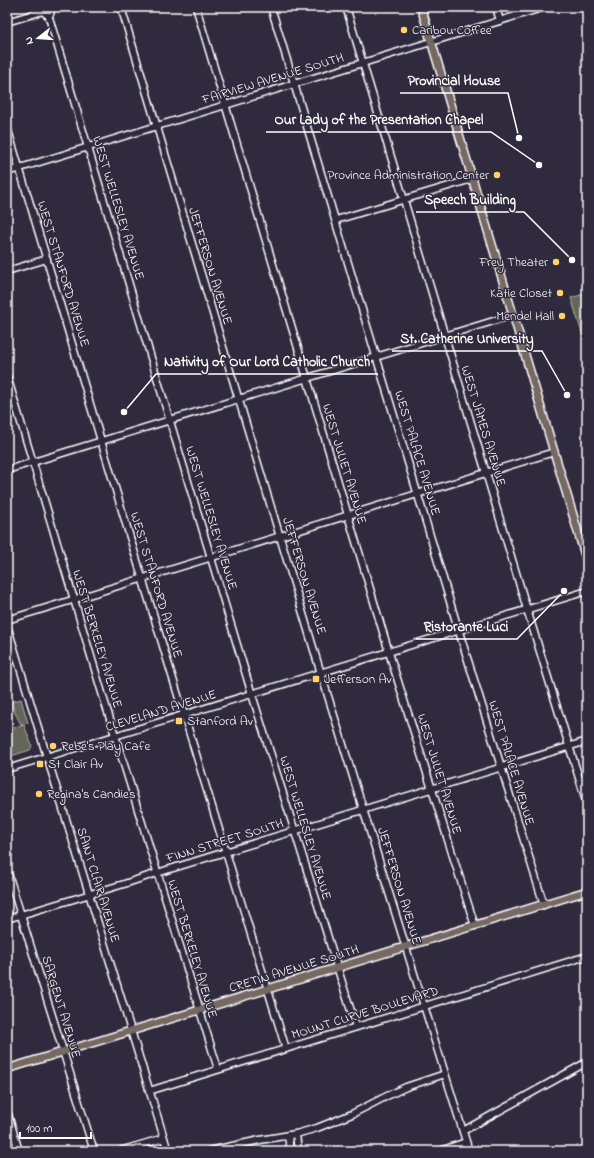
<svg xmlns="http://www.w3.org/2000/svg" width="594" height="1158" viewBox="0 0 594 1158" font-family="'Indie Flower',sans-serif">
<rect width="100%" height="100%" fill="#2f2a3d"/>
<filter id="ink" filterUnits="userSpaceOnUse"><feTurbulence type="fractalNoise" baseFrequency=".025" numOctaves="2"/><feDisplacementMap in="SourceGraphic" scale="8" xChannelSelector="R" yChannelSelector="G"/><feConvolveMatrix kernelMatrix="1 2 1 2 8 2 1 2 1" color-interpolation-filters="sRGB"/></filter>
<g filter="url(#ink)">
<g fill="#646658" stroke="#b2b2ac">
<polygon points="587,293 587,349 571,298"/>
<path d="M21 699 28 723 24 724H21C18 720 12 707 11 702Z"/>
<polygon points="24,725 32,746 30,750 8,757 7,753 7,733 14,727"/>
</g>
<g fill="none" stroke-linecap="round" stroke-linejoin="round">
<defs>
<g id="minor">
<polyline points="44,7 43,11 46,14 50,14 51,11 52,9"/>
<polyline points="121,7 319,667 469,1151"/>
<polyline points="196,7 391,659 475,926"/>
<polyline points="271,7 457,625 544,905"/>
<polyline points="346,7 529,616 587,804"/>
<polyline points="496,7 500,21"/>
<polyline points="48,14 250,688 356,1027"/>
<polyline points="7,22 43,11"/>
<polyline points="7,127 144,584 286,1049"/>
<polyline points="7,172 545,7"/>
<polyline points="336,220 472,179"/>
<polyline points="7,271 47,259"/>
<polyline points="7,376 105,703 218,1069"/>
<polyline points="7,470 513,315"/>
<polyline points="7,620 554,452"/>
<polyline points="7,625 47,757 168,1151"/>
<polyline points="7,769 587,591"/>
<polyline points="7,870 94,1151"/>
<polyline points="7,919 124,884 157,873 587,741"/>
<polyline points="149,1091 587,956"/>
<polyline points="7,1111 19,1151"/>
<polyline points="463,1131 587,1062"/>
<polyline points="296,1134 298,1151"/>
<polyline points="288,1135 290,1151"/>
<polyline points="120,1151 164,1138"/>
<polyline points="209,1151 260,1140 296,1134 317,1128 352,1114 387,1096 406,1087 445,1074"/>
<polyline points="440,1151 466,1142"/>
</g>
<g id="major">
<polyline points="421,7 587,562"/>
<polyline points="7,1069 587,891"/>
</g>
</defs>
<use href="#minor" stroke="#fff" stroke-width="9"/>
<use href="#major" stroke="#fff" stroke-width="10"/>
<use href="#minor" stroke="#2f2a3d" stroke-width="6"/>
<use href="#major" stroke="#766964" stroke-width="7"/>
</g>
</g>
<g fill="#ffd166" stroke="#2f2a3d" stroke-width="1.5">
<circle cx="404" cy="30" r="4"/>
<circle cx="497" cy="175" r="4"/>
<circle cx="556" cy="262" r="4"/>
<circle cx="560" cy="293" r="4"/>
<circle cx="562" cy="316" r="4"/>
<rect x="312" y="675" width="8" height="8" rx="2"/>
<rect x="175" y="717" width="8" height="8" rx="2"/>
<circle cx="53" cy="746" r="4"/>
<rect x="36" y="760" width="8" height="8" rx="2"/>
<circle cx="39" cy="794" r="4"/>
</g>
<g text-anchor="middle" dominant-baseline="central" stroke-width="3" stroke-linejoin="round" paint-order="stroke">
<g font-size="13" fill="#fff" stroke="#2f2a3d" text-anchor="start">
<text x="412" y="30">Caribou Coffee</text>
<text x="489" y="175" text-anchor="end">Province Administration Center</text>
<text x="548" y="262" text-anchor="end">Frey Theater</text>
<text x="552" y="293" text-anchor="end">Katie Closet</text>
<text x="554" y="316" text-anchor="end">Mendel Hall</text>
<text x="324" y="679">Jefferson Av</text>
<text x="187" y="721">Stanford Av</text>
<text x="61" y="746">Rebe's Play Cafe</text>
<text x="48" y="764">St Clair Av</text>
<text x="47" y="794">Regina's Candies</text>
</g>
<g font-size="13" fill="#fff" stroke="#2f2a3d">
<text transform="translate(273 79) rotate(-17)">FAIRVIEW AVENUE SOUTH</text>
<text transform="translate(118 208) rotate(73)">WEST WELLESLEY AVENUE</text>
<text transform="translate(210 266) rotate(73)">JEFFERSON AVENUE</text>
<text transform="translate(63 274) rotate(73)">WEST STANFORD AVENUE</text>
<text transform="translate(483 426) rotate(73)">WEST JAMES AVENUE</text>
<text transform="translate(417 453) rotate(73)">WEST PALACE AVENUE</text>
<text transform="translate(344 464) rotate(73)">WEST JULIET AVENUE</text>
<text transform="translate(211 518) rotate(73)">WEST WELLESLEY AVENUE</text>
<text transform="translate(304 576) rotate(73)">JEFFERSON AVENUE</text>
<text transform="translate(156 585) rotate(73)">WEST STANFORD AVENUE</text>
<text transform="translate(97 639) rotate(73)">WEST BERKELEY AVENUE</text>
<text transform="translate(161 711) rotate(-17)">CLEVELAND AVENUE</text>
<text transform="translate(511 763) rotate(73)">WEST PALACE AVENUE</text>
<text transform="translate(439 774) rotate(73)">WEST JULIET AVENUE</text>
<text transform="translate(305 828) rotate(73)">WEST WELLESLEY AVENUE</text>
<text transform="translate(225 841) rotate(-17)">FINN STREET SOUTH</text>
<text transform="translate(98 885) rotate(73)">SAINT CLAIR AVENUE</text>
<text transform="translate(399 886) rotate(73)">JEFFERSON AVENUE</text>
<text transform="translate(192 949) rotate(73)">WEST BERKELEY AVENUE</text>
<text transform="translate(294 969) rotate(-17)">CRETIN AVENUE SOUTH</text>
<text transform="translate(61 1007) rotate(73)">SARGENT AVENUE</text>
<text transform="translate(365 1013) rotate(-17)">MOUNT CURVE BOULEVARD</text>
</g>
</g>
<path fill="none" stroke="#fff" stroke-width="1.5" d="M519 138L508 93H400M539 165L491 132H266M572 260L524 212H416M567 395L542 351H392M124 412L156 374H378M564 591L517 639H416"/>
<g fill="#fff" stroke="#2f2a3d" stroke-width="1.5">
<circle cx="519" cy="138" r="4"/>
<circle cx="539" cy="165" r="4"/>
<circle cx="572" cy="260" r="4"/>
<circle cx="567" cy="395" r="4"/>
<circle cx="124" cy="412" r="4"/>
<circle cx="564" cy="591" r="4"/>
</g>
<g font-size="14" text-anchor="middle" font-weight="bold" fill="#fff" stroke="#2f2a3d" stroke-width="3" stroke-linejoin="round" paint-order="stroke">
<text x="454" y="85">Provincial House</text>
<text x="379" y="124">Our Lady of the Presentation Chapel</text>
<text x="470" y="204">Speech Building</text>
<text x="467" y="343">St. Catherine University</text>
<text x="267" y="366">Nativity of Our Lord Catholic Church</text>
<text x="466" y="631">Ristorante Luci</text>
</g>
<rect width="594" height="1158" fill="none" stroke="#2f2a3d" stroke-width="24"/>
<rect x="12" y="12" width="570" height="1134" fill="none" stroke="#fff" stroke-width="1.5" filter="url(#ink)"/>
<g transform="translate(38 38) rotate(253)" stroke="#2f2a3d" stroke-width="3" paint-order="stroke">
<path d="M0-3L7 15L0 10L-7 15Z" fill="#ffffff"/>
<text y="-6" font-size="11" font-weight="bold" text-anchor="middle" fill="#ffffff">N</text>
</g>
<path d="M20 1132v6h71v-6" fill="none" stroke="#ffffff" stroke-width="2"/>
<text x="26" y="1132" font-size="12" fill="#ffffff" stroke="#2f2a3d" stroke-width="3" paint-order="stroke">100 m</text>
</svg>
